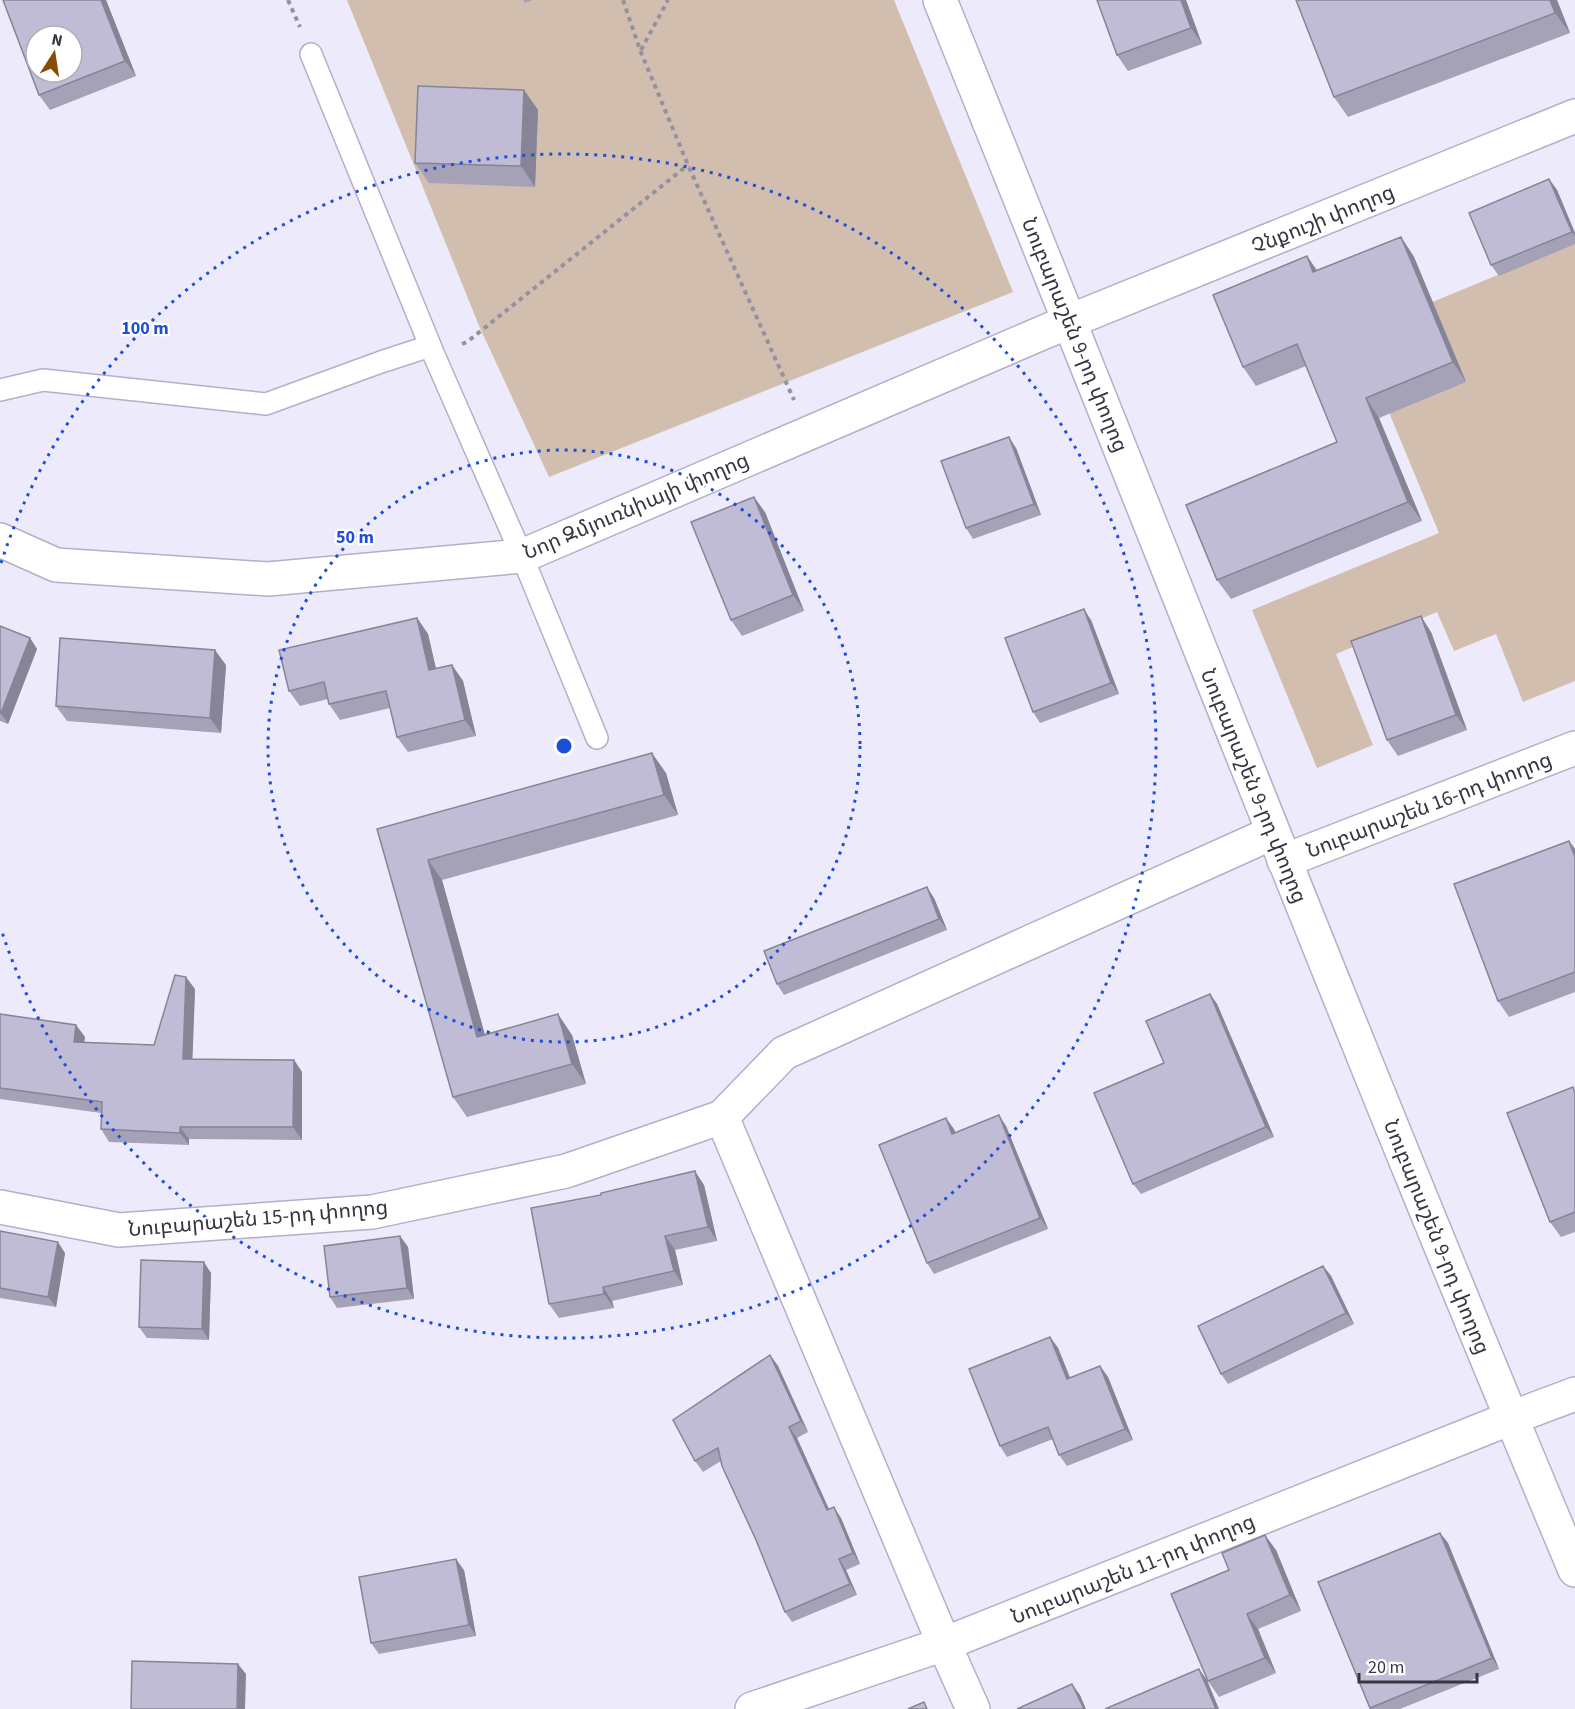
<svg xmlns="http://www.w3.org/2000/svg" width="1575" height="1709" viewBox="0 0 1575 1709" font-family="'Source Sans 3','Noto Sans Armenian',sans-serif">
<rect width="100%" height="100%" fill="#edebfb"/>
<g fill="#d1beae">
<polygon points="347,0 894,0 1013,292 549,477 480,328"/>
<polygon points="1575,243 1575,681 1523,702 1496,634 1454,651 1437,612 1336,654 1373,745 1317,768 1252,610 1439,533 1388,410 1430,303"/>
</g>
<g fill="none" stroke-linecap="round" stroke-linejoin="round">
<defs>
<g id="lane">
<polyline points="311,54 434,355 522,556 597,738"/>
<polyline points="0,390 43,380 266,404 381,362 430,346"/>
</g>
<g id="street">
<polyline points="0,540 56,565 268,579 522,556 1070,321 1575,116"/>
<polyline points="1284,861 1575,748"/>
<polyline points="722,1117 944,1644 973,1709"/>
<polyline points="0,1207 119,1230 372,1212 566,1171 722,1117 784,1053 1272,833"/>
<polyline points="1511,1418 1575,1394"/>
</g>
<g id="secondary">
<path d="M940 0C1152 523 1356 1050 1575 1570"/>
<polyline points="752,1709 944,1644 1511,1418"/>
</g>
</defs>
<use href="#lane" stroke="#b3afc9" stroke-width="24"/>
<use href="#street" stroke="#b3afc9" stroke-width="36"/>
<use href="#secondary" stroke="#b3afc9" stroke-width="36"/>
<g stroke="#9492a0" stroke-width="4" stroke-dasharray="4.5 4.5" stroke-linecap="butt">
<polyline points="288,0 300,27"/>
<polyline points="623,0 640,50 688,165 794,400"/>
<polyline points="641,50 668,0"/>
<polyline points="462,344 467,342 688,165"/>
</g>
<use href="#lane" stroke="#fff" stroke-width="21"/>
<use href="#street" stroke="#fff" stroke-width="33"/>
<use href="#secondary" stroke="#fff" stroke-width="33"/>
</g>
<g fill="#a5a2b8">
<polygon points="106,0 136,76 50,110 39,95"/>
<polygon points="523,0 533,0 525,3"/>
<polygon points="1186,0 1202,44 1128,71 1117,55"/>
<polygon points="1557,0 1570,33 1348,117 1334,97"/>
<polygon points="524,90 538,110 535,187 429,183 415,163"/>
<polygon points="1549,179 1557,190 1575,233 1575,244 1499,276 1491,265"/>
<polygon points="1401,237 1414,257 1466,382 1379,418 1422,521 1231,599 1217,580 1337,442 1306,366 1256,386 1243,367 1307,256 1317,270"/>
<polygon points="1016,448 1041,515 973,539 966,528"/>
<polygon points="765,512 804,611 742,636 731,620"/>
<polygon points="417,618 428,634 436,669 452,665 463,681 476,736 408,752 397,737 390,708 340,720 329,704 328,699 300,706 289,691"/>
<polygon points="1091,620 1119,694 1040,723 1033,712"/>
<polygon points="0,626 30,638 37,649 8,724 0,721"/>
<polygon points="1431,632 1467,730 1398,756 1387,740"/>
<polygon points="226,665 221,733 67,721 56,706"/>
<polygon points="666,773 678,815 442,880 485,1035 572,1035 586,1084 467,1117 453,1097 377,829"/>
<polygon points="1569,841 1575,849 1575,992 1509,1017 1498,1001"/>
<polygon points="934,898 947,930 784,995 777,984"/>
<polygon points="195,989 192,1059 294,1060 302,1072 302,1140 189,1139 189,1145 109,1142 101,1129 101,1113 0,1099 0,1014 76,1025 85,1037 84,1042 154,1045"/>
<polygon points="1210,994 1217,1004 1274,1137 1141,1194 1133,1184 1164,1063"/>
<polygon points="1575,1091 1575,1232 1561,1237 1550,1222"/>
<polygon points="1006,1126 1048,1229 934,1274 927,1263 954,1129 955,1133"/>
<polygon points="704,1185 717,1241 675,1250 683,1285 612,1301 614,1308 559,1318 549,1304"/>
<polygon points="0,1231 65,1253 56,1307 0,1298"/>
<polygon points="400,1236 408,1247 414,1299 337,1308 330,1297"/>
<polygon points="1323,1266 1331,1276 1354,1324 1228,1384 1221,1374"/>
<polygon points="211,1273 209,1340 147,1338 139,1327"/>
<polygon points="1050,1337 1058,1348 1070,1378 1100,1366 1108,1377 1133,1440 1067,1466 1059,1455 1053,1439 1007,1457 1000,1446"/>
<polygon points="770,1355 778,1366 808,1432 797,1438 829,1509 841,1518 860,1564 846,1570 857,1595 792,1622 785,1612 756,1540 721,1461 703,1472 695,1461"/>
<polygon points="1440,1533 1448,1543 1499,1669 1400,1709 1370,1709 1370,1708"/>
<polygon points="1276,1550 1301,1611 1258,1629 1276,1673 1219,1697 1208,1681"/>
<polygon points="464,1570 476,1636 379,1654 371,1643"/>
</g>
<g fill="#868496">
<polygon points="101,0 106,0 136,76 125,61"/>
<polygon points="1181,0 1186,0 1202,44 1191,28"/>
<polygon points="1550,0 1557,0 1570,33 1555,13"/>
<polygon points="524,90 538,110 535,187 521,166"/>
<polygon points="1549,179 1557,190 1575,233 1575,236 1572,232"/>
<polygon points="1401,237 1414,257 1466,382 1453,362"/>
<polygon points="1307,256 1320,276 1313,272"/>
<polygon points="1366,398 1379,418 1422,521 1408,502"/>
<polygon points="1009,437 1016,448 1041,515 1034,504"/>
<polygon points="754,497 765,512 804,611 793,595"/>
<polygon points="1084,609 1091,620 1119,694 1111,683"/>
<polygon points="1421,616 1431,632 1467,730 1456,715"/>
<polygon points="417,618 428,634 440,686 429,670"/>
<polygon points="30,638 37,649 8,724 1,713"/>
<polygon points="215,650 226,665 221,733 210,718"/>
<polygon points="452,665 463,681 476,736 465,720"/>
<polygon points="652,753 666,773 678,815 664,795"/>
<polygon points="1569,841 1575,849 1575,857"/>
<polygon points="428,860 442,880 491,1057 477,1037"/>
<polygon points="927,887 934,898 947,930 939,919"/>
<polygon points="186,977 195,989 192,1071 183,1059"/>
<polygon points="1210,994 1217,1004 1274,1137 1266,1127"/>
<polygon points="558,1014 572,1035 586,1084 572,1064"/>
<polygon points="76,1025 85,1037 82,1054 74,1042"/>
<polygon points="294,1060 302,1072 302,1140 293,1127"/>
<polygon points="999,1115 1006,1126 1048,1229 1040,1218"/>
<polygon points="946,1118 954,1129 960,1144 952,1134"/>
<polygon points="180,1127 189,1139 189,1145 180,1133"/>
<polygon points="695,1171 704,1185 717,1241 708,1227"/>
<polygon points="400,1236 408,1247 414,1299 407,1288"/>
<polygon points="665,1236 675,1250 683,1285 674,1271"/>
<polygon points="58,1242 65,1253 56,1307 48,1297"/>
<polygon points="204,1262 211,1273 209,1340 202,1329"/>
<polygon points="1323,1266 1331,1276 1354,1324 1346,1313"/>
<polygon points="603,1287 612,1301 614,1308 604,1294"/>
<polygon points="1050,1337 1058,1348 1075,1390 1067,1379"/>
<polygon points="770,1355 778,1366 808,1432 801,1421"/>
<polygon points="1100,1366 1108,1377 1133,1440 1125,1429"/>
<polygon points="789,1427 797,1438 834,1521 827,1510"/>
<polygon points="834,1507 841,1518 860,1564 853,1553"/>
<polygon points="1440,1533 1448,1543 1499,1669 1492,1658"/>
<polygon points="1265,1535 1276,1550 1301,1611 1290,1595"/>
<polygon points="456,1559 464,1570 476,1636 469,1625"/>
<polygon points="839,1559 846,1570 857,1595 850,1584"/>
<polygon points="1247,1614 1258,1629 1276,1673 1265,1658"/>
<polygon points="238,1664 246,1674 245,1709 237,1709"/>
<polygon points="1199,1669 1207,1680 1219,1709 1216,1709"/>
<polygon points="1072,1684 1080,1695 1086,1709 1084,1709"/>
</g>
<g fill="#c0bcd6" stroke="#868496" stroke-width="1.5" fill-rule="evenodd">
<path d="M3 0H101L125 61 39 95ZM36 36H72V72H36Z"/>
<polygon points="1097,0 1181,0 1191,28 1117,55"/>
<polygon points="1296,0 1550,0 1555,13 1334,97"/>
<polygon points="418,86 524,90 521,166 415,163"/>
<polygon points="1549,179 1572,232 1491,265 1469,213"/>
<polygon points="1401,237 1453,362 1366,398 1408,502 1217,580 1186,505 1337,442 1297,344 1243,367 1213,295 1307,256 1313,272"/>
<polygon points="1009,437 1034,504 966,528 941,461"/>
<polygon points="754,497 793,595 731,620 691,522"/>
<polygon points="1084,609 1111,683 1033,712 1005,638"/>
<polygon points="1421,616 1456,715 1387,740 1351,641"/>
<polygon points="417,618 429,670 452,665 465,720 397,737 386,691 329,704 324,682 289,691 279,650"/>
<polygon points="0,626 30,638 1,713 0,713"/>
<polygon points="60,638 215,650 210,718 56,706"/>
<polygon points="652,753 664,795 428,860 477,1037 558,1014 572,1064 453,1097 377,829"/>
<polygon points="1569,841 1575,857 1575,972 1498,1001 1454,884"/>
<polygon points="927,887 939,919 777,984 764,951"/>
<polygon points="175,975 186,977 183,1059 294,1060 293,1127 180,1127 180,1133 101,1129 102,1102 0,1088 0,1014 76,1025 74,1042 154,1045"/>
<polygon points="1210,994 1266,1127 1133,1184 1094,1093 1164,1063 1146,1021"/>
<polygon points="1573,1087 1575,1093 1575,1212 1550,1222 1507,1113"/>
<polygon points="999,1115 1040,1218 927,1263 879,1145 946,1118 952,1134"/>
<polygon points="695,1171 708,1227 665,1236 674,1271 603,1287 604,1294 549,1304 531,1208 601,1195 601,1193"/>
<polygon points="0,1231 58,1242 48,1297 0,1288"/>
<polygon points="400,1236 407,1288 330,1297 324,1246"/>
<polygon points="141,1260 204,1262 202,1329 139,1327"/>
<polygon points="1323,1266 1346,1313 1221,1374 1198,1326"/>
<polygon points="1050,1337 1067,1379 1100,1366 1125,1429 1059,1455 1048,1427 1000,1446 969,1369"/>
<polygon points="770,1355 801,1421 789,1427 827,1510 834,1507 853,1553 839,1559 850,1584 785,1612 756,1540 722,1466 718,1448 695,1461 673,1420"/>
<polygon points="1440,1533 1492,1658 1370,1708 1318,1582"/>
<polygon points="1265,1535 1290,1595 1247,1614 1265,1658 1208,1681 1171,1594 1229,1570 1222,1553"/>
<polygon points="456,1559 469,1625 371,1643 359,1577"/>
<polygon points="132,1661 238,1664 237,1709 131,1709"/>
<polygon points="1199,1669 1216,1709 1105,1709"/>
<polygon points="1072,1684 1084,1709 1017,1709"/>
<polygon points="924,1702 927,1709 908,1709"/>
</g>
<g fill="none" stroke="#1d4ed8" stroke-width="3" stroke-dasharray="3 6">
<circle cx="564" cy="746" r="296"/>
<path d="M1 563A592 592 0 1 1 1 929"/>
</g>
<g text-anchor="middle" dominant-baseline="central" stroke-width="4.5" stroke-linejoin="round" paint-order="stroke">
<g font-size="21" fill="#373540" stroke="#fff">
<text transform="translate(1323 219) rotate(-22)">Չնքուշի փողոց</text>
<text transform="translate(1075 335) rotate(68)">Նուբարաշեն 9-րդ փողոց</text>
<text transform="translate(636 506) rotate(-23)">Նոր Զմյուռնիայի փողոց</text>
<text transform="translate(1254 786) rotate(68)">Նուբարաշեն 9-րդ փողոց</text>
<text transform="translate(1429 805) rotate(-21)">Նուբարաշեն 16-րդ փողոց</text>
<text transform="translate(258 1218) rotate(-5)">Նուբարաշեն 15-րդ փողոց</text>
<text transform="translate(1437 1237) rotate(68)">Նուբարաշեն 9-րդ փողոց</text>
<text transform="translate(1133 1569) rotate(-22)">Նուբարաշեն 11-րդ փողոց</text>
</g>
</g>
<circle cx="564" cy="746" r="9" fill="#1d4ed8" stroke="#fff" stroke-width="3"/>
<g font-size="18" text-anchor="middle" font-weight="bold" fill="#1d4ed8" stroke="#fff" stroke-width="4.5" stroke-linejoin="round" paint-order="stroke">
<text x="145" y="334">100 m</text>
<text x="355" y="543">50 m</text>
</g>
<g transform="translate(54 54) rotate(12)"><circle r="28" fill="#ffffff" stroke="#afaeb3" stroke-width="1.5"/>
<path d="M0-4.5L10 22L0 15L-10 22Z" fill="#874b06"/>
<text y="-9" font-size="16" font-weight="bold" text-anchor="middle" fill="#373540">N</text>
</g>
<path d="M1359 1673v9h118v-9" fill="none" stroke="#373540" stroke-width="3"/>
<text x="1368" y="1673" font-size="18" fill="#373540" stroke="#ffffff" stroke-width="4.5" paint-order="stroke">20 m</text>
</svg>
